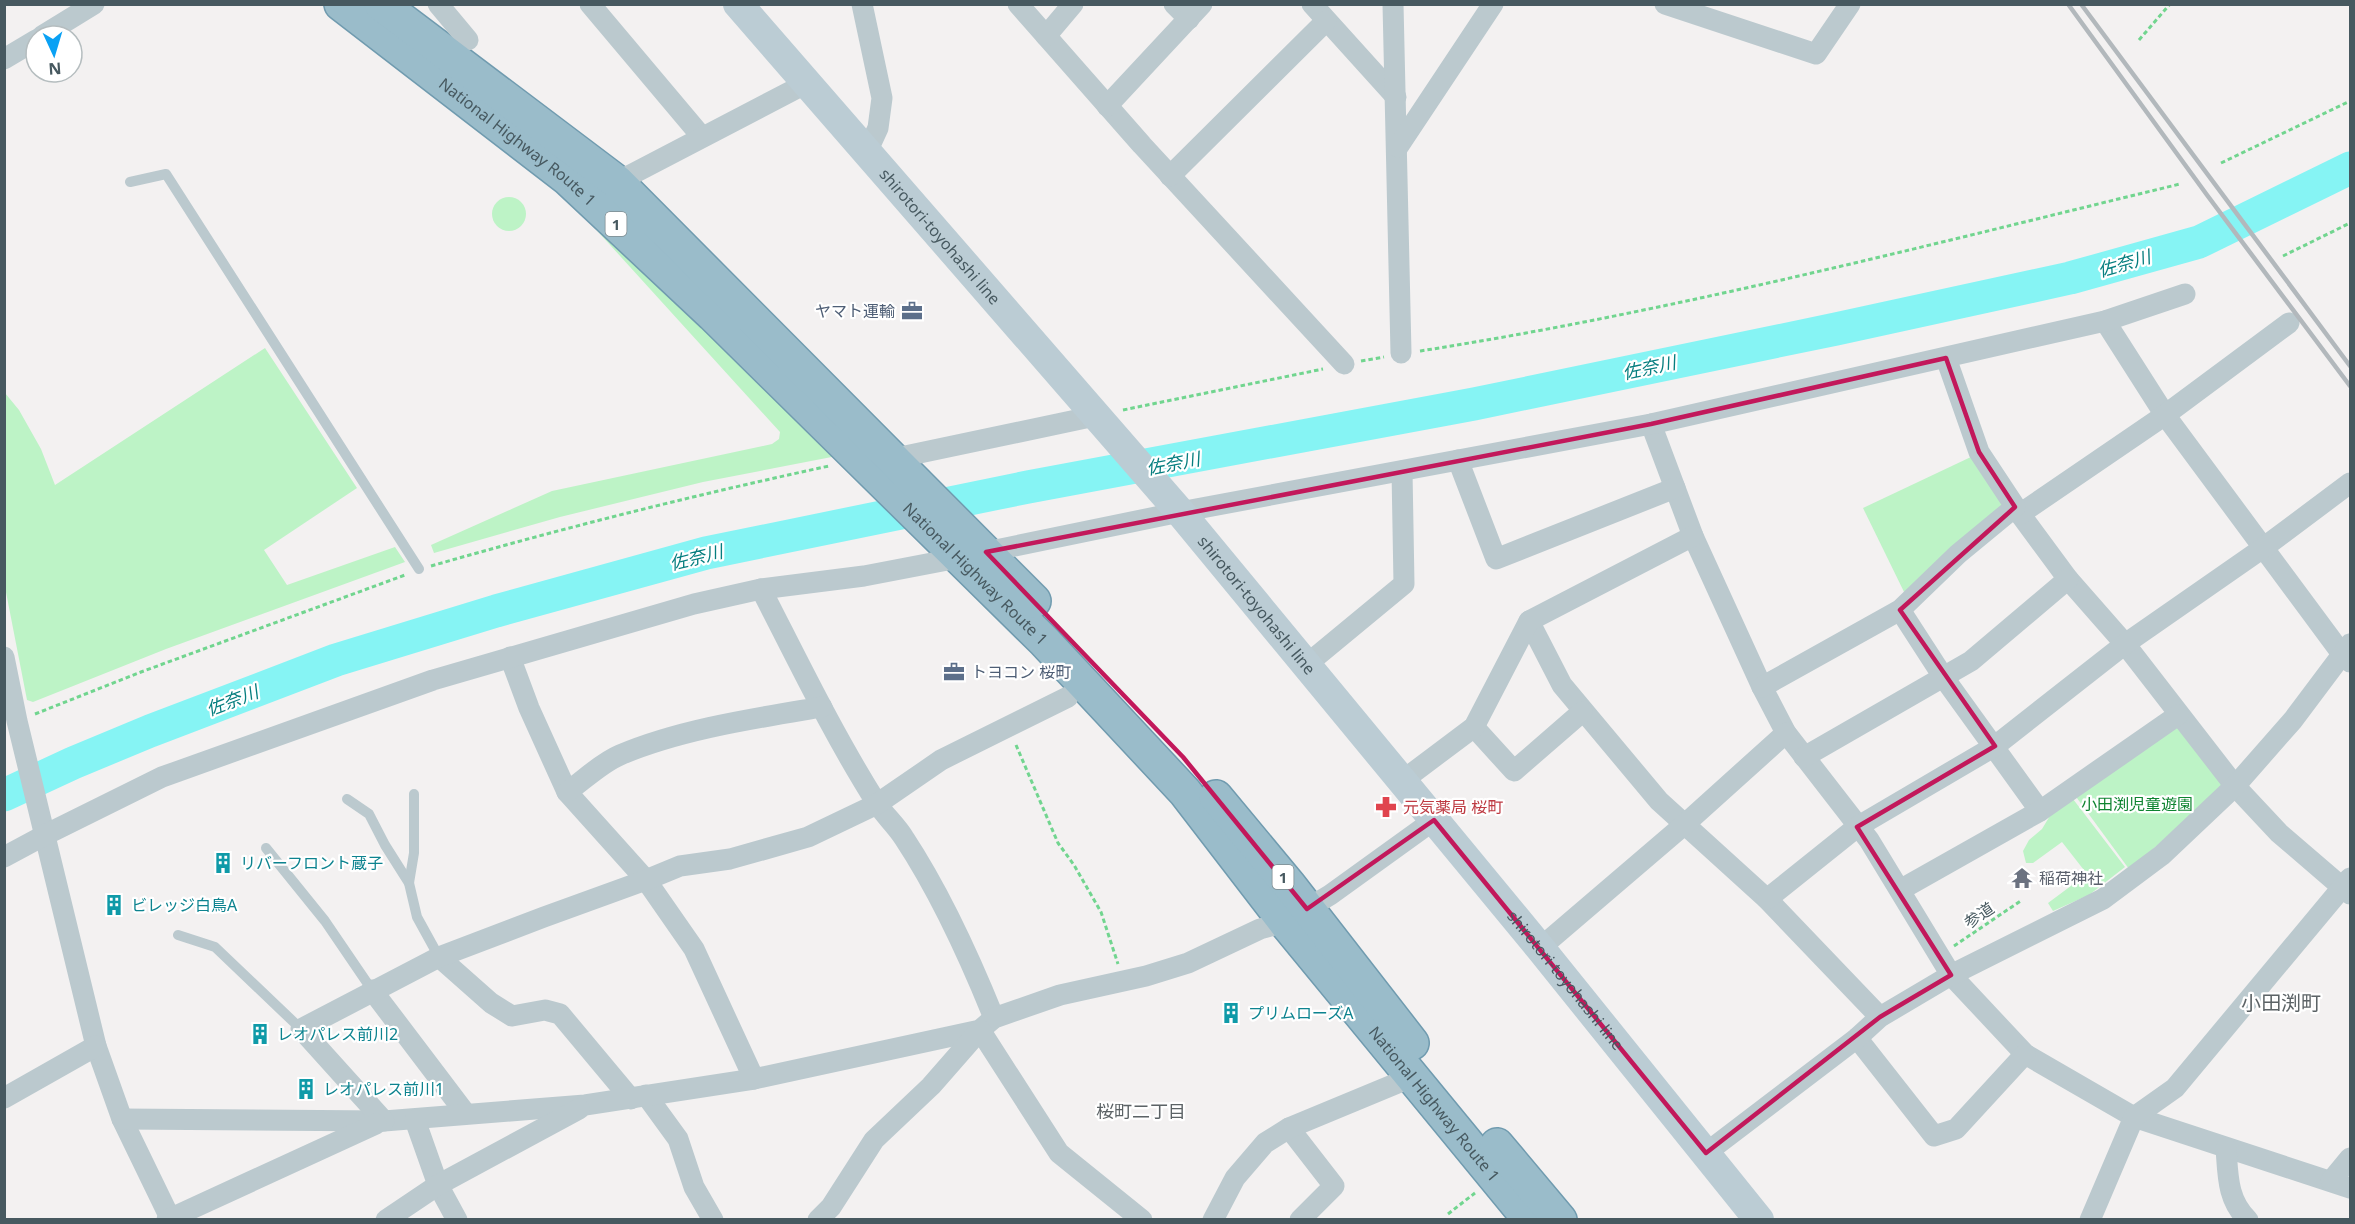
<svg xmlns="http://www.w3.org/2000/svg" width="2355" height="1224" viewBox="0 0 2355 1224" font-family="'Noto Sans','Noto Sans JP',sans-serif">
<rect width="100%" height="100%" fill="#f3f1f1"/>
<g fill="#bdf3c6">
<circle cx="509" cy="214" r="17"/>
<polygon points="571,202 842,455 703,482 560,517 434,553 431,545 552,491 772,444 779,439 780,432"/>
<polygon points="265,348 357,488 264,550 287,585 395,547 405,562 166,649 33,702 27,700 5,587 5,393 19,410 41,449 55,485"/>
<polygon points="1973,456 2006,504 1907,598 1863,508"/>
<polygon points="2176,721 2226,781 2159,844 2129,869 2074,794"/>
<polygon points="2073,799 2125,867 2089,895 2053,911 2048,903 2087,874 2062,842 2033,863 2026,863 2023,851 2029,840 2042,829 2051,814"/>
</g>
<g fill="none" stroke-linecap="round" stroke-linejoin="round">
<polyline stroke="#86f4f4" stroke-width="33" points="4,795 73,763 150,731 336,660 496,611 706,553 1028,487 1474,404 1836,329 2070,278 2199,242 2350,168"/>
<defs>
<g id="trunk">
<path id="s2" d="M341 4 568 179 713 315 1044 641 1185 792 1285 922 1530 1220"/>
<polyline points="381,4 617,182 1034,601"/>
<polyline points="1216,797 1290,886 1412,1043"/>
<polyline points="1497,1145 1560,1220"/>
</g>
</defs>
<use href="#trunk" stroke="#709baf" stroke-width="36"/>
<g stroke="#71d58f" stroke-width="3" stroke-dasharray="4.5 3" stroke-linecap="butt">
<polyline points="2139,40 2170,4"/>
<polyline points="2221,163 2350,101"/>
<polyline points="2283,256 2350,223"/>
<path d="M1420 351C1676 311 1928 245 2180 184"/>
<polyline points="1361,361 1384,357"/>
<polyline points="1123,410 1323,369"/>
<path d="M431 566C563 528 695 495 829 466"/>
<polyline points="35,714 141,672 405,575"/>
<polyline points="1016,745 1058,843 1074,865 1101,912 1118,964"/>
<polyline points="1954,946 2022,900"/>
<polyline points="1448,1214 1475,1193"/>
</g>
<g stroke="#bbc9ce" stroke-width="10">
<polyline points="130,182 166,174 419,569"/>
<polyline points="347,799 369,814 385,845 409,883 417,917 439,957"/>
<polyline points="266,848 325,921 372,990"/>
<polyline points="409,883 414,853 414,794"/>
<polyline points="178,935 215,947 301,1029"/>
</g>
<g stroke="#bbc9ce" stroke-width="21">
<polyline points="438,4 468,40"/>
<polyline points="590,4 702,137"/>
<polyline points="862,4 882,98 878,128 866,154"/>
<polyline points="1018,4 1142,145 1344,364"/>
<polyline points="1174,4 1189,19"/>
<polyline points="1312,4 1396,97"/>
<polyline points="1393,4 1401,353"/>
<polyline points="1665,4 1816,54 1850,4"/>
<polyline points="42,36 94,4"/>
<polyline points="1046,36 1073,4"/>
<polyline points="4,59 36,40"/>
<polyline points="1107,106 1202,4"/>
<polyline points="1398,147 1493,4"/>
<polyline points="1170,176 1326,21"/>
<polyline points="617,182 805,84"/>
<polyline points="2105,321 2165,415 2342,654 2350,662"/>
<polyline points="1946,358 1979,452 2020,514 2068,579 2125,644 2235,786 2279,833 2350,894"/>
<polyline points="1651,424 1693,536 1762,687 1786,733 1869,840 1951,975 2025,1054 2134,1117 2350,1188"/>
<polyline points="891,459 1095,416"/>
<polyline points="1458,460 1496,559 1675,488"/>
<polyline points="2020,514 2165,415 2289,323"/>
<polyline points="986,552 1180,512 1651,424 2105,321 2185,294"/>
<path d="M761 589C798 661 833 734 876 802 884 815 896 825 904 838 941 894 969 956 994 1018"/>
<polyline points="1900,610 1944,678 2040,811"/>
<polyline points="1529,621 1562,685 1659,801 1767,899 1880,1017"/>
<polyline points="4,657 17,721 96,1046 122,1119 171,1220"/>
<polyline points="510,657 529,708 567,792 646,880 694,949 754,1079"/>
<polyline points="1306,665 1404,584 1402,471"/>
<polyline points="1762,687 1900,610 1958,554 2015,507"/>
<polyline points="1474,727 1514,771 1582,712"/>
<polyline points="1804,757 1971,661 2068,579"/>
<polyline points="1402,781 1474,727 1529,621 1693,536"/>
<path d="M567 792C584 780 601 763 620 755 681 729 757 718 822 707"/>
<polyline points="4,857 45,835 162,777 433,680 694,604 761,589 864,576 958,558"/>
<polyline points="1900,890 2040,811 2178,715"/>
<polyline points="1767,899 1857,827 1995,746 2125,644 2263,548 2350,483"/>
<polyline points="1540,948 1685,824 1786,733"/>
<polyline points="439,957 491,1003 512,1016 545,1010 560,1014 631,1099"/>
<polyline points="372,990 466,1114"/>
<polyline points="1857,1038 1934,1136 1956,1129 2025,1054"/>
<polyline points="646,1095 678,1139 694,1187 713,1220"/>
<polyline points="4,1098 96,1046"/>
<polyline points="122,1119 384,1121 585,1105 754,1079 980,1030 994,1018 1060,995 1146,976 1188,963 1260,929 1285,922 1330,895 1434,820"/>
<polyline points="415,1120 438,1185 457,1220"/>
<polyline points="384,1121 301,1029 439,957 544,917 646,880 680,866 730,859 808,837 877,804 941,760 1068,697"/>
<polyline points="1289,1128 1334,1186 1300,1220"/>
<path d="M2226 1148C2228 1175 2227 1200 2248 1220"/>
<polyline points="1706,1153 1857,1038 1880,1017 1951,975 2103,899 2162,855 2235,786 2293,720 2350,644"/>
<polyline points="2331,1181 2350,1158"/>
<polyline points="167,1220 376,1124"/>
<polyline points="386,1220 438,1185 579,1109"/>
<polyline points="818,1220 831,1207 874,1140 931,1086 980,1030 1059,1153 1142,1220"/>
<polyline points="1213,1220 1235,1178 1265,1143 1289,1128 1412,1077"/>
<polyline points="2090,1220 2134,1117 2175,1088 2350,878"/>
</g>
<path stroke="#bbccd4" stroke-width="30" id="s1" d="M738 4 1180 512 1540 948 1759 1220"/>
<use href="#trunk" stroke="#9abcca" stroke-width="33"/>
<g stroke="#b2b8bc" stroke-width="4.5">
<polyline points="2068,4 2207,195 2350,386"/>
<polyline points="2081,4 2350,366"/>
</g>
</g>
<path fill="none" stroke="#c2185b" stroke-width="4.5" stroke-linejoin="round" d="M1946 358 1979 452 2015 507 1900 610 1995 746 1857 827 1951 975 1880 1017 1706 1153 1434 820 1307 909 1183 757 986 552 1651 424Z"/>
<defs>
<symbol id="office-bare" viewBox="-9 -9 18 18"><path d="M-6-3h4V-5.5h4V-3h4V5H-6ZM-1-4.5V-3h2v-1.5ZM-6 0V1H6V0Z" fill="#5c6f8a" stroke="#fff" stroke-width="2.5" paint-order="stroke"/></symbol>
<symbol id="pharmacy-bare" viewBox="-9 -9 18 18"><path d="M-2-6h4v4h4v4h-4v4h-4v-4h-4v-4h4Z" fill="#e0444e" stroke="#fff" stroke-width="2.5" paint-order="stroke"/></symbol>
<symbol id="building-bare" viewBox="-9 -9 18 18"><path d="M-4-6H4V6H1V3H-1V6H-4ZM-2.5-4.3h1.7v1.8h-1.7ZM.8-4.3h1.7v1.8H.8ZM-2.5-1h1.7V.8h-1.7ZM.8-1h1.7V.8H.8Z" fill="#0f9aa8" stroke="#fff" stroke-width="2.5" paint-order="stroke"/></symbol>
<symbol id="temple-bare" viewBox="-9 -9 18 18"><path d="M0-6L5-2H3V0L6.5 2.5H4V6H1.5V3h-3V6H-4V2.5H-6.5L-3 0V-2H-5Z" fill="#6b7280" stroke="#fff" stroke-width="2.5" paint-order="stroke"/></symbol>
</defs>
<g fill-rule="evenodd">
<use href="#office-bare" x="897" y="296" width="30" height="30"/>
<use href="#office-bare" x="939" y="657" width="30" height="30"/>
<use href="#pharmacy-bare" x="1371" y="792" width="30" height="30"/>
<use href="#building-bare" x="208" y="848" width="30" height="30"/>
<use href="#temple-bare" x="2007" y="863" width="30" height="30"/>
<use href="#building-bare" x="99" y="890" width="30" height="30"/>
<use href="#building-bare" x="1216" y="998" width="30" height="30"/>
<use href="#building-bare" x="245" y="1019" width="30" height="30"/>
<use href="#building-bare" x="291" y="1074" width="30" height="30"/>
</g>
<g text-anchor="middle" dominant-baseline="central" stroke-width="4.5" stroke-linejoin="round" paint-order="stroke">
<g fill="#fff" stroke="#7e8b90" stroke-width="1.5">
<rect x="605.5" y="212" width="21" height="24" rx="4.5"/>
<rect x="1272.5" y="865" width="21" height="24" rx="4.5"/>
</g>
<g font-size="15" font-weight="bold" fill="#475960">
<text x="616" y="224">1</text>
<text x="1283" y="877">1</text>
</g>
<g font-size="16" fill="#475960" stroke="#fff">
<text stroke="none"><textPath href="#s2" startOffset="224">National Highway Route 1</textPath></text>
<text stroke="none"><textPath href="#s1" startOffset="308">shirotori-toyohashi line</textPath></text>
<text stroke="none"><textPath href="#s2" startOffset="854">National Highway Route 1</textPath></text>
<text stroke="none"><textPath href="#s1" startOffset="794">shirotori-toyohashi line</textPath></text>
<text transform="translate(1979 915) rotate(-34)">参道</text>
<text stroke="none"><textPath href="#s1" startOffset="1280">shirotori-toyohashi line</textPath></text>
<text stroke="none"><textPath href="#s2" startOffset="1556">National Highway Route 1</textPath></text>
</g>
<g font-size="16" fill="#4e5e75" stroke="#fff" text-anchor="end">
<text x="895" y="311">ヤマト運輸</text>
<text x="971" y="672" text-anchor="start">トヨコン 桜町</text>
</g>
<g font-size="16" fill="#0f8431" stroke="#fff">
<text x="2137" y="804">小田渕児童遊園</text>
</g>
<g font-size="16" fill="#be3a42" stroke="#fff" text-anchor="start">
<text x="1403" y="807">元気薬局 桜町</text>
</g>
<g font-size="16" fill="#0d838f" stroke="#fff" text-anchor="start">
<text x="240" y="863">リバーフロント蔵子</text>
<text x="131" y="905">ビレッジ白鳥A</text>
<text x="1248" y="1013">プリムローズA</text>
<text x="277" y="1034">レオパレス前川2</text>
<text x="323" y="1089">レオパレス前川1</text>
</g>
<g font-size="16" fill="#5b616d" stroke="#fff" text-anchor="start">
<text x="2039" y="878">稲荷神社</text>
</g>
<g font-size="18" font-style="italic" fill="#067e7f" stroke="#fff">
<text transform="translate(2124 263) rotate(-16)">佐奈川</text>
<text transform="translate(1649 367) rotate(-12)">佐奈川</text>
<text transform="translate(1173 463) rotate(-11)">佐奈川</text>
<text transform="translate(696 557) rotate(-14)">佐奈川</text>
<text transform="translate(232 700) rotate(-21)">佐奈川</text>
</g>
<g font-size="18" fill="#5c6366" stroke="#fff">
<text x="1141" y="1111">桜町二丁目</text>
</g>
<g font-size="20" fill="#5c6366" stroke="#fff">
<text x="2281" y="1002">小田渕町</text>
</g>
</g>
<rect width="2355" height="1224" fill="none" stroke="#475960" stroke-width="12"/>
<g transform="translate(54 54) rotate(176)"><circle r="28" fill="#ffffff" stroke="#b5bdbf" stroke-width="1.5"/>
<path d="M0-4.5L10 22L0 15L-10 22Z" fill="#0aa1f4"/>
<text y="-9" font-size="16" font-weight="bold" text-anchor="middle" fill="#475960">N</text>
</g>
</svg>
